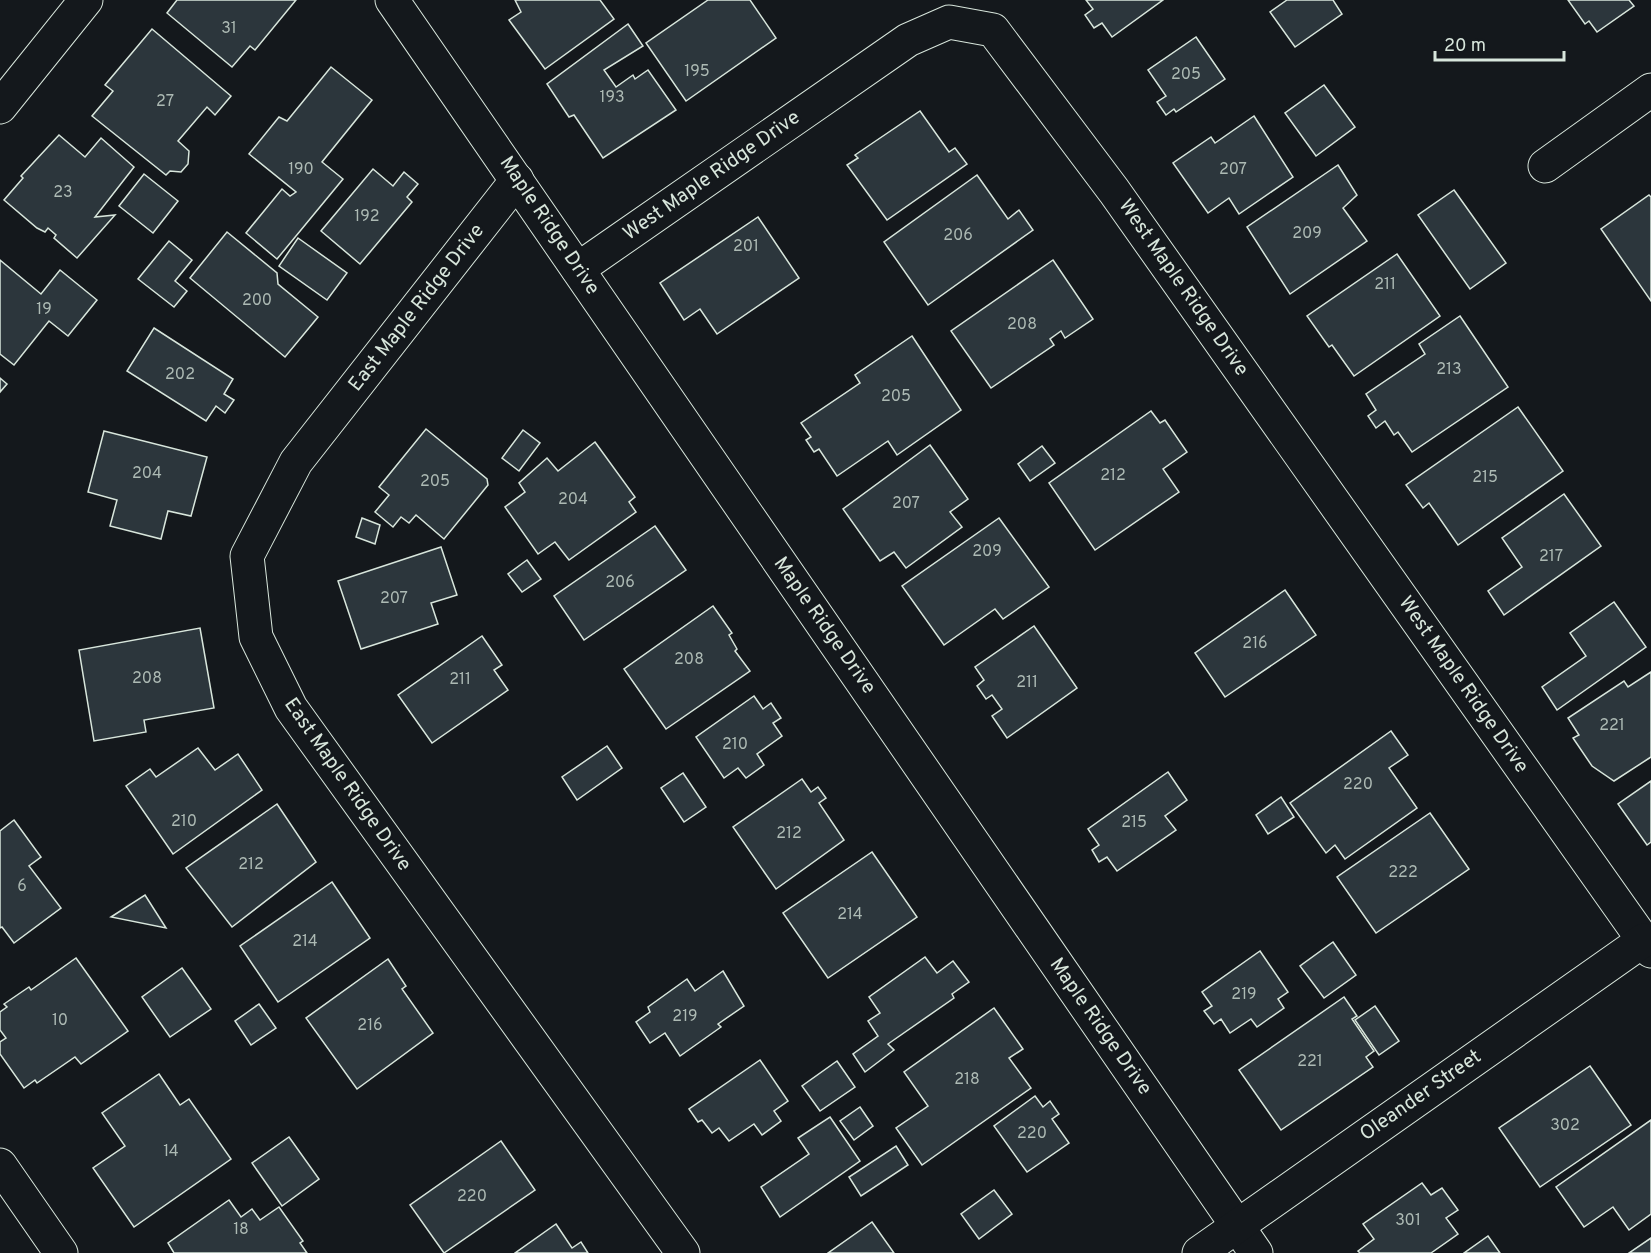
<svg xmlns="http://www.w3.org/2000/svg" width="1651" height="1253" viewBox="0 0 1651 1253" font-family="Overpass,sans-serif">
<rect width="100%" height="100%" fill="#14181c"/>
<g fill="#2c363c" stroke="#d8e6dc" stroke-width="1.5">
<polygon points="177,0 296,0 255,50 250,46 232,67 167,13"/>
<polygon points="515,0 600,0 614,19 545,69 509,20 521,12"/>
<polygon points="708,0 750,0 776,38 686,101 646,43"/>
<polygon points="1086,0 1163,0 1112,37 1102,23 1094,28 1085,15 1093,9"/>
<polygon points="1287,0 1333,0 1342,14 1295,47 1270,12"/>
<polygon points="1568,0 1629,0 1634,6 1597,32 1589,21 1585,24"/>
<polygon points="628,24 643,46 604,70 616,87 633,75 635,79 648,70 676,110 603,158 574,115 569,117 547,84"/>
<polygon points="152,29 231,96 215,115 207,107 178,141 189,151 188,164 181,172 170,171 166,175 92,116 113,91 105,85"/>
<polygon points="1196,37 1225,79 1176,112 1174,109 1166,115 1157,102 1166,96 1148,70"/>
<polygon points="331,67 372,100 322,162 343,179 277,259 246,233 282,189 290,196 296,192 249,154 279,117 287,121"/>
<polygon points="1324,85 1355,127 1316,156 1285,113"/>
<polygon points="920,111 949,152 955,148 967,164 887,220 847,165 858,158 855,155"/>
<polygon points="1254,116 1293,177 1239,214 1229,198 1208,213 1173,163 1211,137 1215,143"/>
<polygon points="59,135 85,157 101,138 134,167 95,217 115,215 77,258 54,238 56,235 48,228 45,232 37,228 4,200 23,178 21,176"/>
<polygon points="1338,165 1357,195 1343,208 1367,241 1290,294 1247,227"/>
<polygon points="373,169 393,186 404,172 418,184 407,197 412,202 360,264 321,231"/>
<polygon points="144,174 178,201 153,233 119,206"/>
<polygon points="977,175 1008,219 1019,210 1033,230 928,305 884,242"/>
<polygon points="1454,190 1506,263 1470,289 1418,215"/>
<polygon points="1649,195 1651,197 1651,301 1601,229"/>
<polygon points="758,217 799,278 717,334 700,309 684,320 660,283"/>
<polygon points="227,232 277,273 278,284 318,317 285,357 190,278"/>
<polygon points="298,238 347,273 327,300 279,266"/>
<polygon points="169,241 192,260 175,281 187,291 174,307 138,279"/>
<polygon points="1397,254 1440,316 1354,376 1332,345 1329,347 1307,316"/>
<polygon points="0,260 41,294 60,270 97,300 68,336 49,321 14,365 0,354"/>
<polygon points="1053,260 1093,319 1065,338 1061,331 1050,339 1054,345 991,388 951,331"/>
<polygon points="1460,316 1508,387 1412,452 1398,432 1394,435 1385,421 1376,428 1368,416 1376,410 1366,394 1425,354 1419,344"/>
<polygon points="154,328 233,379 224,394 234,400 225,413 216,406 206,421 127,371"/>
<polygon points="912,336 961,410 897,455 888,441 837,476 819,449 814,452 806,440 811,437 801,423 860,383 855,375"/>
<polygon points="0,378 7,384 0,392"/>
<polygon points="1518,407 1563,471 1458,545 1429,503 1423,508 1406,485"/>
<polygon points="1151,411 1160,423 1165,420 1187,452 1163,469 1179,492 1095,550 1049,483"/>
<polygon points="426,429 487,479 488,485 444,539 416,515 409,523 401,517 393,527 375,512 389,495 379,487"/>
<polygon points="523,430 540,443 519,471 502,458"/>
<polygon points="104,431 207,457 191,516 168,511 161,539 110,526 117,500 88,492"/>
<polygon points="595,442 635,497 629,502 636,512 569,560 555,542 538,554 505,507 525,492 519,483 547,458 558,471"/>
<polygon points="930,445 968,499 950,512 962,527 906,568 894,552 880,561 843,509"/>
<polygon points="1042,446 1055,463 1030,481 1018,464"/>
<polygon points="1564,494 1601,546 1504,615 1488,591 1522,567 1502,538"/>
<polygon points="362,518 380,525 375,544 356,537"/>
<polygon points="999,518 1049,587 1003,619 995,609 944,645 902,586"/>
<polygon points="655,526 686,570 584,640 554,596"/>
<polygon points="441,547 457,595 431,603 438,624 361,649 338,581"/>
<polygon points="527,560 541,579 522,592 508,574"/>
<polygon points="1285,590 1316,635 1225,697 1195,653"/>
<polygon points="1614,602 1646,647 1557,710 1542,687 1586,656 1570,633"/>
<polygon points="713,606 732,633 729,635 737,649 735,651 750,671 666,729 624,669"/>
<polygon points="1034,626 1077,688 1007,738 992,716 1002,709 992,695 986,699 977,686 984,680 975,667"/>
<polygon points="200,628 214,708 144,720 146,732 94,741 79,650"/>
<polygon points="482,636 502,665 494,670 508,690 432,743 398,695"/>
<polygon points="1651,672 1651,757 1614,781 1592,766 1573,738 1579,735 1568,718 1624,681 1628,687"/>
<polygon points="754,696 763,709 771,703 781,718 773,723 782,736 757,754 764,765 746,778 738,768 724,778 696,737"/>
<polygon points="1391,731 1408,755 1389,768 1417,808 1345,859 1335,845 1326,853 1290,803"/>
<polygon points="607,746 622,768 577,800 562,777"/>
<polygon points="198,748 215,770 238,754 262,790 173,854 126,786 150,769 156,777"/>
<polygon points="1168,772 1187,800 1165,816 1176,830 1117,871 1107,857 1099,862 1092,850 1099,845 1088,829"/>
<polygon points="683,773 706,807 684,822 661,788"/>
<polygon points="802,779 811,792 818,787 826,798 819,803 844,840 776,889 733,827"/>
<polygon points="1651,781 1651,842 1647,845 1618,804"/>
<polygon points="1281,797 1294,817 1268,834 1256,815"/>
<polygon points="277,804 316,862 232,927 186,868"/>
<polygon points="1430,813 1469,869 1376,933 1337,877"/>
<polygon points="14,820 41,857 29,866 61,908 14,943 2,927 0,928 0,831"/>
<polygon points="872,852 917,917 828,978 783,913"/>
<polygon points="332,882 370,938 278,1002 240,946"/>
<polygon points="145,895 166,928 111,917"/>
<polygon points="1333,942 1356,975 1324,998 1300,966"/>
<polygon points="1260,951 1288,992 1278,999 1284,1008 1257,1027 1251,1019 1230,1033 1221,1019 1214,1024 1204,1011 1212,1006 1202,992"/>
<polygon points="925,957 937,973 953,961 969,982 952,994 954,998 888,1044 894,1050 865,1072 853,1054 878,1036 868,1021 880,1013 869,997"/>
<polygon points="76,958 128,1031 81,1064 75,1057 37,1083 35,1080 24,1088 0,1054 0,1042 6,1038 0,1030 0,1012 7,1007 4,1004 29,987 31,990"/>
<polygon points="388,959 406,986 402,989 433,1033 357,1089 306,1018"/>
<polygon points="182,968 211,1009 170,1037 142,997"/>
<polygon points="723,971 744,1006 718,1024 721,1027 680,1056 665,1033 650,1043 636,1022 650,1012 648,1007 687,979 695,991"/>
<polygon points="1344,997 1357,1016 1352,1019 1374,1051 1366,1057 1373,1067 1281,1130 1239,1070"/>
<polygon points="259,1004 276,1028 251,1045 235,1021"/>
<polygon points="1375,1006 1399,1041 1379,1055 1355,1020"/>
<polygon points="994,1008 1023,1049 1009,1058 1031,1088 922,1165 896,1128 928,1106 904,1072"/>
<polygon points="760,1060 788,1101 774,1111 781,1121 762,1135 754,1124 729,1141 719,1128 712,1133 702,1120 698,1122 689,1109"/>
<polygon points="837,1061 855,1087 820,1111 802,1086"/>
<polygon points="1590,1066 1631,1125 1540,1187 1499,1128"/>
<polygon points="159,1074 180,1105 189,1099 231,1159 134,1227 93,1168 125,1146 102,1113"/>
<polygon points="1035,1096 1043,1107 1050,1101 1059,1114 1052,1119 1069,1143 1027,1172 994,1126"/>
<polygon points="860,1107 873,1126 854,1140 840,1121"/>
<polygon points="830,1117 860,1161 780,1217 761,1187 809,1154 798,1138"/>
<polygon points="1651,1120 1651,1214 1629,1230 1613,1207 1584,1227 1556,1187"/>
<polygon points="289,1137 319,1179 282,1206 252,1163"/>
<polygon points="501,1141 535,1190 444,1253 410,1205"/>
<polygon points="896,1146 908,1165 861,1196 849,1177"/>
<polygon points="1422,1183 1431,1195 1442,1188 1458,1210 1446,1218 1458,1234 1431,1253 1360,1253 1358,1251 1374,1239 1363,1224"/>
<polygon points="994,1190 1012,1214 979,1239 961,1214"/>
<polygon points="229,1200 241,1217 252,1209 260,1220 279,1207 303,1241 300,1243 307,1253 174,1253 168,1243"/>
<polygon points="872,1222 894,1253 828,1253"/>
<polygon points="556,1224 572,1248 581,1242 588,1253 515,1253"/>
<polygon points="1488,1236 1500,1253 1464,1253"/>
<polygon points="1651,1238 1651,1253 1629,1253"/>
</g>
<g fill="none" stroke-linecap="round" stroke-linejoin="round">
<defs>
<g id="street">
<polyline points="392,0 1256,1253"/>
<polyline points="0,107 86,0"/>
<polyline points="1545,166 1651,90"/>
<polyline points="517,180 296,462 247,556 256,637 291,708 683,1253"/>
<polyline points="578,269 908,40 949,22 993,30 1114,191 1651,951"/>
<polyline points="0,1165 61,1253"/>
<polyline points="1199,1253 1644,940"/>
</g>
</defs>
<use href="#street" stroke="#d8e6dc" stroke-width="35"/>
<use href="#street" stroke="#14181c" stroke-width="33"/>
</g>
<g text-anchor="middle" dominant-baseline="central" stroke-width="4.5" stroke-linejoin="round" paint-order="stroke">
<g font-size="16" fill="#adbab4">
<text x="229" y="29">31</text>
<text x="697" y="72">195</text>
<text x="1186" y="75">205</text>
<text x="612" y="98">193</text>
<text x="165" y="102">27</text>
<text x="301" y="170">190</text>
<text x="1233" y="170">207</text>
<text x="63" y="193">23</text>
<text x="367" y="217">192</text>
<text x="1307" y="234">209</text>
<text x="958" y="236">206</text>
<text x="746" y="247">201</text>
<text x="1385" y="285">211</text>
<text x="257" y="301">200</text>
<text x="44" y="310">19</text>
<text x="1022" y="325">208</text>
<text x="1449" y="370">213</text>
<text x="180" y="375">202</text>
<text x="896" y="397">205</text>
<text x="147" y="474">204</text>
<text x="1113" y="476">212</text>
<text x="1485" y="478">215</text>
<text x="435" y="482">205</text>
<text x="573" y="500">204</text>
<text x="906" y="504">207</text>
<text x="987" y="552">209</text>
<text x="1551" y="557">217</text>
<text x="620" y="583">206</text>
<text x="394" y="599">207</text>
<text x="1255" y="644">216</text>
<text x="689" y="660">208</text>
<text x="147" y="679">208</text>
<text x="460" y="680">211</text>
<text x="1027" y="683">211</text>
<text x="1612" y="726">221</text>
<text x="735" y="745">210</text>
<text x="1358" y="785">220</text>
<text x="184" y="822">210</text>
<text x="1134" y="823">215</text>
<text x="789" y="834">212</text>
<text x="251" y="865">212</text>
<text x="1403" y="873">222</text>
<text x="22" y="887">6</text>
<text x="850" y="915">214</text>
<text x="305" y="942">214</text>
<text x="1244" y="995">219</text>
<text x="685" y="1017">219</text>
<text x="60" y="1021">10</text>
<text x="370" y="1026">216</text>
<text x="1310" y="1062">221</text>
<text x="967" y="1080">218</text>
<text x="1565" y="1126">302</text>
<text x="1032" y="1134">220</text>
<text x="171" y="1152">14</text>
<text x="472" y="1197">220</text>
<text x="1408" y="1221">301</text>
<text x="241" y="1230">18</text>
</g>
<g font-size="20" fill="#d8e6dc" stroke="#14181c">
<text transform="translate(712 176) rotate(-35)">West Maple Ridge Drive</text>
<text transform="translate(549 226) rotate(56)">Maple Ridge Drive</text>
<text transform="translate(1183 288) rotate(55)">West Maple Ridge Drive</text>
<text transform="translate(417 308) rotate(-52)">East Maple Ridge Drive</text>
<text transform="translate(824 626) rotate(55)">Maple Ridge Drive</text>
<text transform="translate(1463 685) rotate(55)">West Maple Ridge Drive</text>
<text transform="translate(347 785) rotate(55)">East Maple Ridge Drive</text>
<text transform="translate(1100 1027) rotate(55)">Maple Ridge Drive</text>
<text transform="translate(1421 1096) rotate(-35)">Oleander Street</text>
</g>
</g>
<path d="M1435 51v9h129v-9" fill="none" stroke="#d8e6dc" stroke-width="3"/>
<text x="1444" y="51" font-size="18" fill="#d8e6dc" stroke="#14181c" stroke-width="4.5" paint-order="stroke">20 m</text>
</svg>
